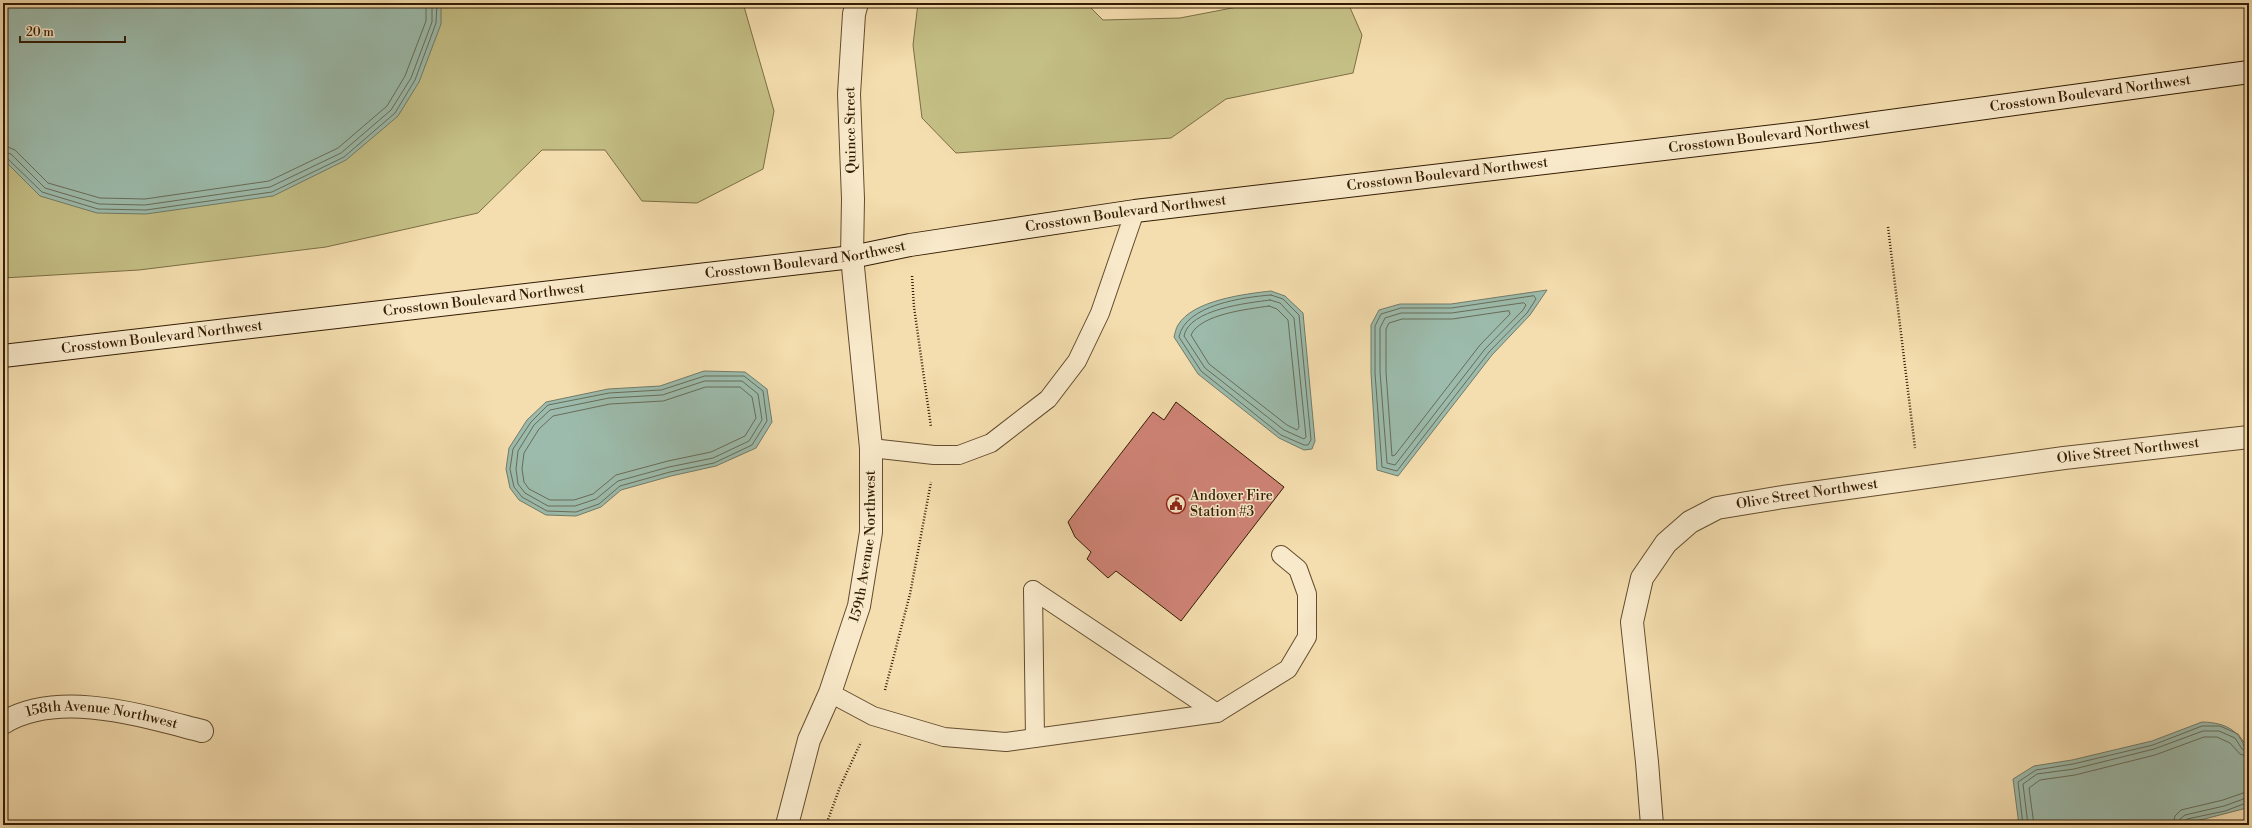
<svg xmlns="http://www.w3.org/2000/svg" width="2252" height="828" viewBox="0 0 2252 828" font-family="'Libre Bodoni',serif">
<rect width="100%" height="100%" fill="#f4ddae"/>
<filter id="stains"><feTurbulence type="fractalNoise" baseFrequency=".005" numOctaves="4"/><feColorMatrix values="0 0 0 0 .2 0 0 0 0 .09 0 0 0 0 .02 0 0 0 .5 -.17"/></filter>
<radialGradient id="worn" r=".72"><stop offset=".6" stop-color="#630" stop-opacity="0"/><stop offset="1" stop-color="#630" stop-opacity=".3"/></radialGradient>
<g fill="#c4bf85" stroke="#7c6e44">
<polygon points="3,3 743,3 774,111 763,169 697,203 642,201 605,150 542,150 478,213 326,247 139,270 3,278"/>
<polygon points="918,3 1086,3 1103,20 1180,18 1258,3 1348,3 1362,35 1353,73 1226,99 1171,138 956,153 922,118 913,45"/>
</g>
<g fill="#9cbbac" stroke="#727b68">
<polygon points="3,3 441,3 441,24 419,82 398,116 346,160 273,196 146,214 97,213 40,196 3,159"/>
<polygon points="1547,290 1530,315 1492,355 1398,476 1377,470 1371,373 1371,325 1379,310 1400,304 1451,304"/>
<path d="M1271 291 1285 296 1303 313 1315 441 1312 449 1304 450 1279 438 1198 374 1174 337C1175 333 1176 328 1178 325 1193 300 1245 294 1271 291Z"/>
<polygon points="704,371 745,372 767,389 772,422 756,448 716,466 671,476 621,490 601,507 576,516 546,515 519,500 510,488 506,469 509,448 527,420 546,402 608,389 660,386"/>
<path d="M2202 722C2252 723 2249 759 2249 805L2243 809 2185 824 2169 825H2019L2013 779 2034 766 2072 760 2152 741Z"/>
</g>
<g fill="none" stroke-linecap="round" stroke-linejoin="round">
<g stroke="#686c58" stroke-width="1">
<polyline points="3,145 15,150 48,183 100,198 145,199 269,181 338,148 387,106 405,76 426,21 426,3"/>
<polyline points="3,152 11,154 45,188 99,204 145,205 270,187 341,153 391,110 411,78 432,22 432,3"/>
<polyline points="3,157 7,158 42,192 98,209 146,210 272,192 344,157 395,113 415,80 436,23 437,3"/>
<path d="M1271 295 1283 299 1299 315 1311 440 1308 445H1304L1281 435 1201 371 1179 337C1185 305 1244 297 1271 295Z"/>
<polygon points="1534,296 1536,299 1527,313 1489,352 1397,471 1382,467 1375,373 1375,326 1381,314 1401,308 1451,308"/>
<path d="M1270 300 1280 303 1294 318 1306 437 1304 439 1284 430 1205 368 1184 336C1189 309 1248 303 1270 300Z"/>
<polygon points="1524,303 1526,305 1523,310 1485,349 1395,465 1387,463 1380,372 1380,328 1385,318 1401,313 1451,313"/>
<path d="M1269 306 1277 309 1288 320 1299 427 1297 430 1287 425 1209 364 1191 335C1200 314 1249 309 1269 306Z"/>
<polygon points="1509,311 1510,314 1480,345 1395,455 1392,456 1386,372 1386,329 1389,323 1402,319 1452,319"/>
<polygon points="705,376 744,376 763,391 767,421 752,445 714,463 670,472 620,486 599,504 576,512 547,511 522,497 514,487 510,469 513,449 531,422 548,405 609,393 661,390"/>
<polygon points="705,381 742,381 758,394 762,420 749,441 713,458 669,467 618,481 596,499 575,506 548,506 525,493 518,484 516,469 518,451 534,425 550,410 609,398 662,395"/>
<polygon points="706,387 740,387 752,397 756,418 745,436 711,452 668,461 616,475 593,494 574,500 550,500 529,489 524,482 522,469 524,453 539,429 553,416 610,404 663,401"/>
<polyline points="2023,825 2018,782 2036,770 2073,764 2153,745 2202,726 2220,726 2238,734 2245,744 2249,745"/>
<polyline points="2028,825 2023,784 2037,774 2074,769 2154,749 2203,731 2219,731 2235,738 2242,749 2249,751"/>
<polyline points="2034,825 2029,788 2040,780 2075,775 2155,755 2204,737 2217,737 2230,743 2240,754 2249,757"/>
<polyline points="2173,825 2175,816 2181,810 2223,800 2249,791"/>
<polyline points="2179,825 2180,819 2185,815 2224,806 2249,797"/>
<polyline points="2184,825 2187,819 2225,811 2249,802"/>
</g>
</g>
<polygon fill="#cf8376" stroke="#331c03" points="1176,402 1284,487 1181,621 1116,571 1108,578 1087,559 1091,552 1075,537 1068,522 1153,412 1164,420"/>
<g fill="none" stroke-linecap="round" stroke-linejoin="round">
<defs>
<g id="lane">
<polyline points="871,448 934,455 959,455 991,443 1048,399 1077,361 1100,313 1135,211"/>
<polyline points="1033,590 1217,713"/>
<polyline points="1033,590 1035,738"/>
<polyline points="830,693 873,716 944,737 1006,742 1217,713 1288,669 1307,637 1307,594 1298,569 1281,555"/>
</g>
<g id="street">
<path id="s1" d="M3 723C59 689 143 716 202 731"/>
<path id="s2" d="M787 825 809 740 830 693 859 606 871 532V448L852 257 853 199 849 94 854 14 857 3"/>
<path id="s3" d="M1652 825 1647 762 1632 622 1642 578 1666 543 1690 522 1717 508 1783 497 2064 458 2249 437"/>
</g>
<g id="secondary">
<path id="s4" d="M3 356 852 257 910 245 1135 211 1817 131 2249 72"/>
</g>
</defs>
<use href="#lane" stroke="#634c2e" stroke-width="20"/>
<use href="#street" stroke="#634c2e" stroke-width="24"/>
<use href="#secondary" stroke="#331c03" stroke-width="24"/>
<g stroke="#331c03" stroke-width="2.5" stroke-dasharray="1 2" stroke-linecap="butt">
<polyline points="1888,227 1915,448"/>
<polyline points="912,276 914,307 931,427"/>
<polyline points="885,690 910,594 931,482"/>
<polyline points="826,825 840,787 861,742"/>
</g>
<use href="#lane" stroke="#f8e9ca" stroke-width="18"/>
<use href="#street" stroke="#f8e9ca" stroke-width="22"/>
<use href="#secondary" stroke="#f8e9ca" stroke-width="22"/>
</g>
<defs>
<symbol id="civic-ring" viewBox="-11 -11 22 22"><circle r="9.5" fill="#f8e9ca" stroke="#8f2418" stroke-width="1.5"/><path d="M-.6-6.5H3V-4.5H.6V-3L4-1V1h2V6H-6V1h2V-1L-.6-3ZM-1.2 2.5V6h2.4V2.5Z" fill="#8f2418"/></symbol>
</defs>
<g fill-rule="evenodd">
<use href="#civic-ring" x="1165" y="493" width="22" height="22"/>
</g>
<g text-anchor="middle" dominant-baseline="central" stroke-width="3" stroke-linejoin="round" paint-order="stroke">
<g font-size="14" fill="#331c03" stroke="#f8e9ca">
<text stroke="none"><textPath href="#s4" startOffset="2104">Crosstown Boulevard Northwest</textPath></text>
<text transform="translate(851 130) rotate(-91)">Quince Street</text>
<text stroke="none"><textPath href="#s4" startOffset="1780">Crosstown Boulevard Northwest</textPath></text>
<text stroke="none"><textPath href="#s4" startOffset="1456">Crosstown Boulevard Northwest</textPath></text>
<text stroke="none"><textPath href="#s4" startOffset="1132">Crosstown Boulevard Northwest</textPath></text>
<text stroke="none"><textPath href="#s4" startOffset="808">Crosstown Boulevard Northwest</textPath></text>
<text stroke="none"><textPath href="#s4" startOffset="484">Crosstown Boulevard Northwest</textPath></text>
<text stroke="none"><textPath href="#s4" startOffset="160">Crosstown Boulevard Northwest</textPath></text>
<text stroke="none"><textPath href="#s3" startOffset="769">Olive Street Northwest</textPath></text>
<text stroke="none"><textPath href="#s3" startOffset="445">Olive Street Northwest</textPath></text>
<text stroke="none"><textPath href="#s2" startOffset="291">159th Avenue Northwest</textPath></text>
<text stroke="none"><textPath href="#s1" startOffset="102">158th Avenue Northwest</textPath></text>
</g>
<g font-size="14" fill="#331c03" stroke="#f8e9ca" text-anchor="start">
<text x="1190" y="496">Andover Fire<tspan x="1190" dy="16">Station #3</tspan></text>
</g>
</g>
<rect width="2252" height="828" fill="none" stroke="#f4ddae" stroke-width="16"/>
<rect x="4" y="4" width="2244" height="820" fill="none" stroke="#331c03" stroke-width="2"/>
<rect x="8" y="8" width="2236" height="812" fill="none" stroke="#331c03"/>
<path d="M20 36v6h105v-6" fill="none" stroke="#331c03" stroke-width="2"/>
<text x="26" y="36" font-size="12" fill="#331c03" stroke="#f8e9ca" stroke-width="3" paint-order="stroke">20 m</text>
<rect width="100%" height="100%" filter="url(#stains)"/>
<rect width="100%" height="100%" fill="url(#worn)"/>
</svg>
